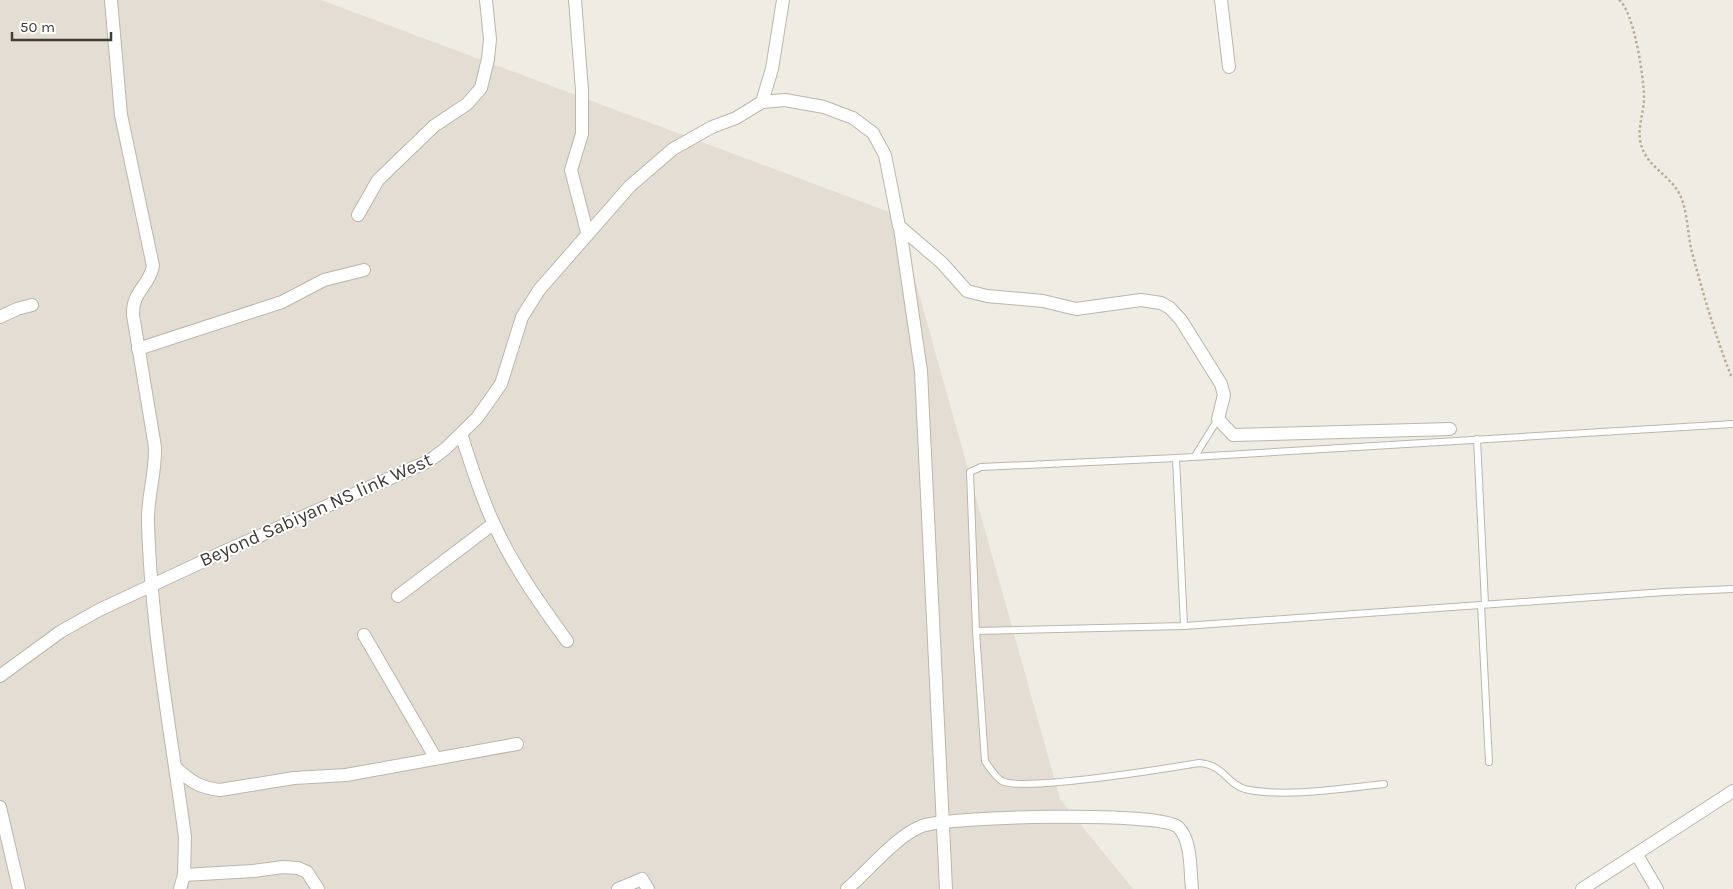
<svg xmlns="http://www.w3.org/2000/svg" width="1733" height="889" viewBox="0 0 1733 889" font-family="Karla,sans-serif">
<rect width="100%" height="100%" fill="#efece4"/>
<polygon fill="#e3ddd3" points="0,0 321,0 897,215 1060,799 1133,889 0,889"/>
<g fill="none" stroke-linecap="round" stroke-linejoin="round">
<defs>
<g id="lane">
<polyline points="1477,439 1485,604"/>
<polyline points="1195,456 1218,419"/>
<polyline points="1176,458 1184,626"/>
<polyline points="1481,605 1489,762"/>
<polyline points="976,631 1184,626 1665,592 1733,589"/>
<path d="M1384 784C1345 788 1283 798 1245 789 1226 784 1225 765 1199 763 1169 768 1023 792 1002 781 994 776 990 768 985 761L976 631 970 472 981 467 1176 458 1733 424"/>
</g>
<g id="street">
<path d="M111 0 121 115 153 266C149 287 132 291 133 315L155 447C156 473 147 497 148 523 151 628 171 733 185 837L184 875 180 889"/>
<polyline points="575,0 582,90 582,134 571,170 587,232"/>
<polyline points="1221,0 1229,67"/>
<polyline points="762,102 772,69 783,0"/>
<polyline points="358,215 378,180 434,126 467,104 481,88 488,59 490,39 486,0"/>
<polyline points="900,228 921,371 946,889"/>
<polyline points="0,317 17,309 32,305"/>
<polyline points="138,349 282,302 324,280 364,270"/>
<path d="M461 434C471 464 480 495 494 524 513 566 540 604 567 641"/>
<polyline points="398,596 493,524"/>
<polyline points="364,635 435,757"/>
<polyline points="0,676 60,632 99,610 223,552 429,461 445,449 477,418 501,384 522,317 539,290 630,186 673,149 712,127 736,118 762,102 785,100 824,107 853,118 873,133 885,155 899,226 942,263 967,291 987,296 1043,301 1076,309 1141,300 1161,303 1170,308 1181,320 1221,384 1224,395 1218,419 1233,435 1450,429"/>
<path d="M176 768C190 781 200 788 220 790L294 778 346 775 517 744"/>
<polyline points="0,807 19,889"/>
<polyline points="1637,855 1657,889"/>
<polyline points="184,875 253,871 283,867 298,868 307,872 318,889"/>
<polyline points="618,889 642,879 648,889"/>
<path d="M847 889C869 870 896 836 922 826 948 816 1161 811 1178 827 1192 840 1190 871 1192 889"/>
<polyline points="1582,889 1733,791"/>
</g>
</defs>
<use href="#lane" stroke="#bcb6ab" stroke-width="8"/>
<use href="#street" stroke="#bcb6ab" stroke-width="14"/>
<path stroke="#b9ae9b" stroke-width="2.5" stroke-dasharray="2.5 2.5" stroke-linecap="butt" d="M1619 0C1634 11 1644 78 1644 98 1644 111 1638 126 1640 139 1643 165 1667 172 1679 193 1688 210 1687 233 1692 252 1703 294 1716 338 1732 378"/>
<use href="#lane" stroke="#fff" stroke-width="6"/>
<use href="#street" stroke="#fff" stroke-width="12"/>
</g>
<g text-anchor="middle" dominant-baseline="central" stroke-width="4" stroke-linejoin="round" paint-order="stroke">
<g font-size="19" fill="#413c35" stroke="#fff">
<text transform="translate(316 510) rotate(-24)">Beyond Sabiyan NS link West</text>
</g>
</g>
<path d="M12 32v8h99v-8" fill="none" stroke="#413c35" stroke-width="2.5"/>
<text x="20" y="32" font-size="15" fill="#413c35" stroke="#ffffff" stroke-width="4" paint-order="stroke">50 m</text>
</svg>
